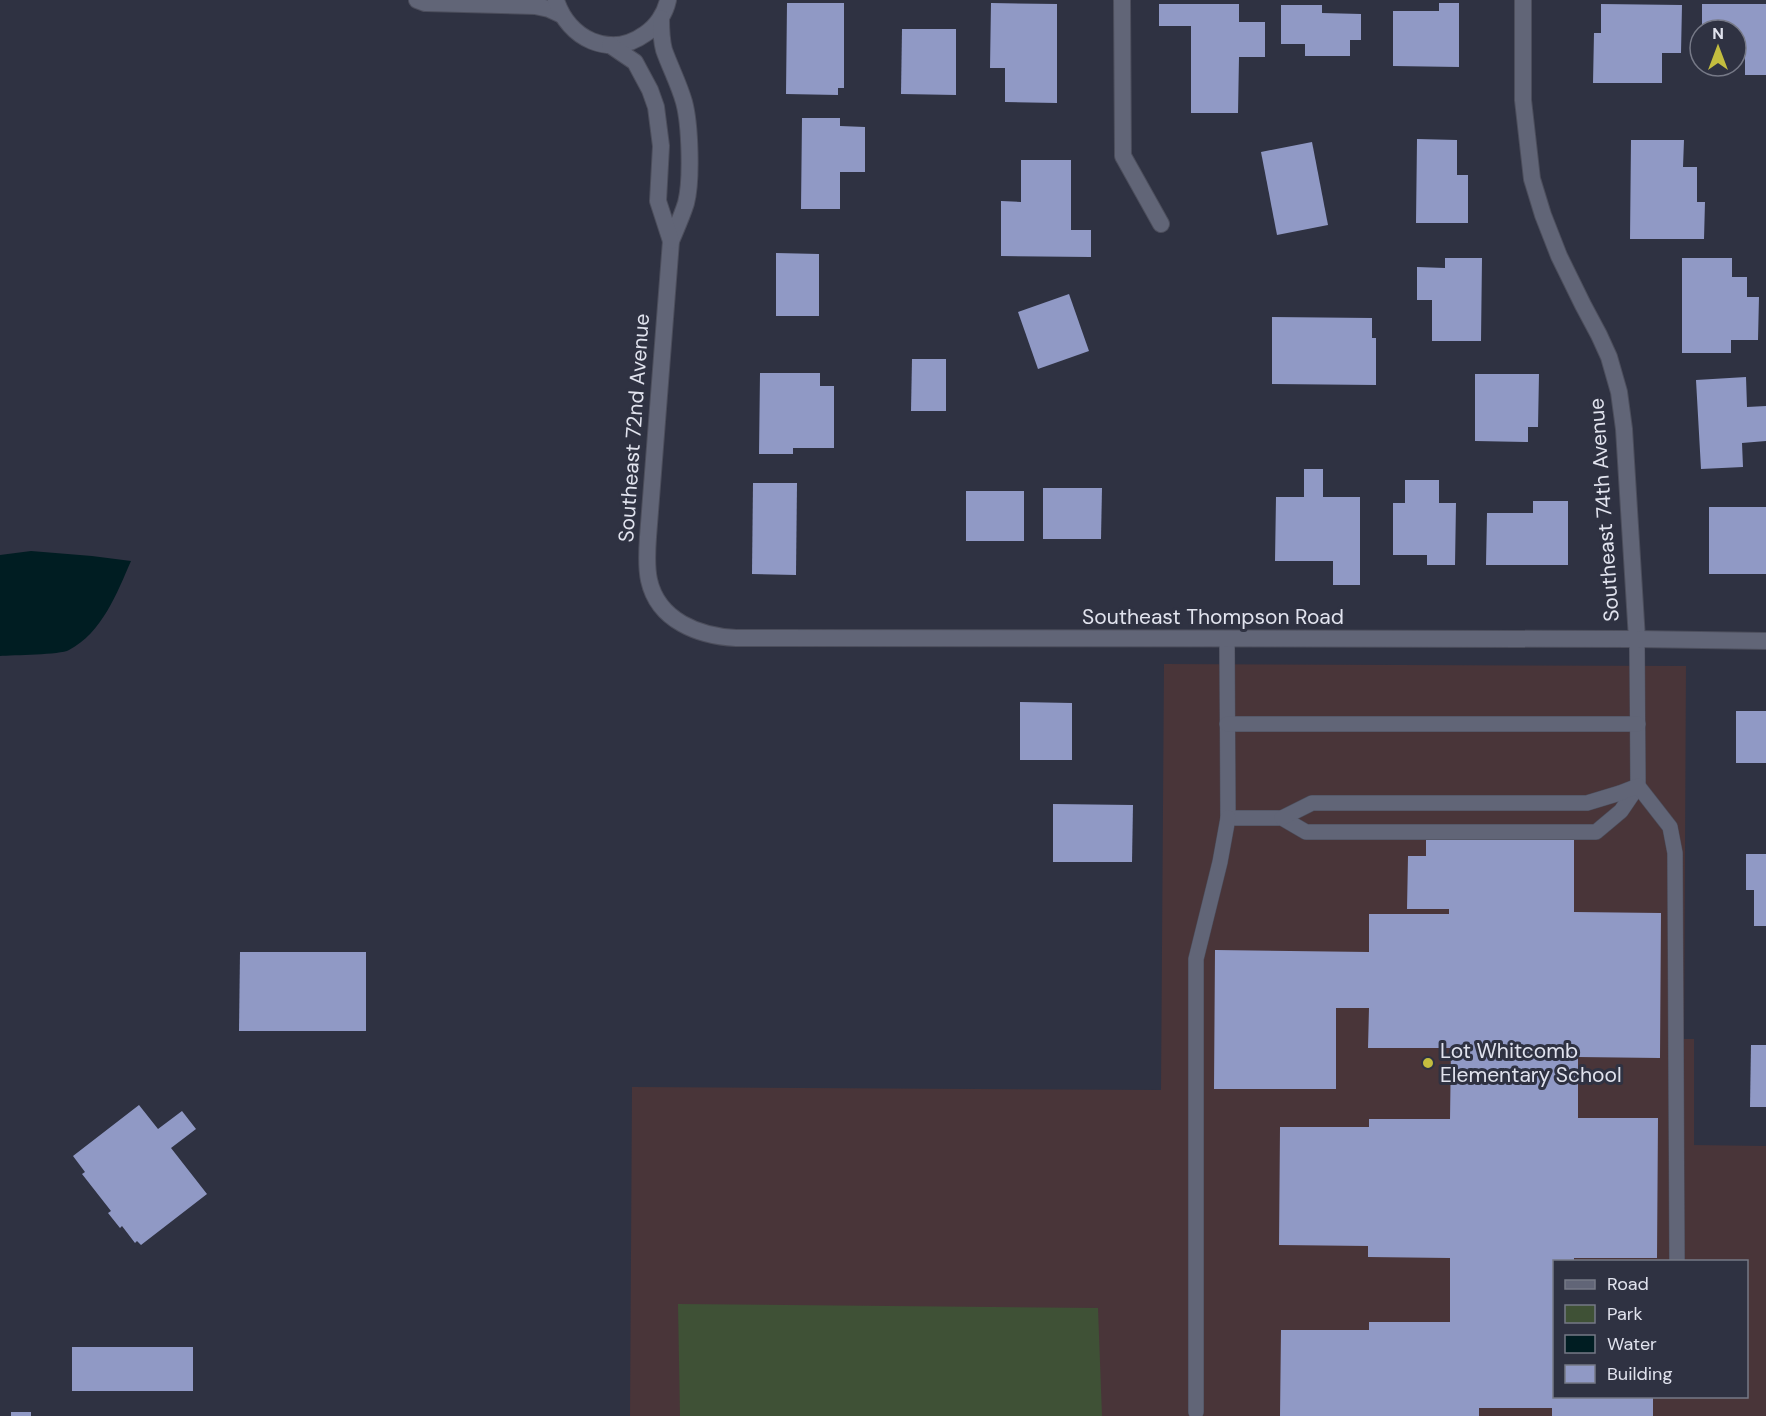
<svg xmlns="http://www.w3.org/2000/svg" width="1766" height="1416" viewBox="0 0 1766 1416" font-family="'DM Sans',sans-serif">
<rect width="100%" height="100%" fill="#2f3242"/>
<path fill="#493539" fill-rule="evenodd" d="M1164 664 1686 666 1684 1039H1694V1145L1766 1146V1416H630L632 1087 1161 1090ZM1554 1262H1746V1396H1554Z"/>
<polygon fill="#3f5136" points="678,1304 1098,1308 1102,1416 680,1416"/>
<path fill="#001d22" d="M31 551 92 556 131 561C117 593 102 633 69 650 60 655 13 655 0 656V555Z"/>
<g fill="#9099c5">
<polygon points="787,3 844,3 844,88 838,88 838,95 786,94"/>
<polygon points="991,3 1057,4 1057,103 1005,102 1005,68 990,68"/>
<polygon points="1439,3 1459,3 1459,67 1393,66 1393,11 1439,11"/>
<polygon points="1159,4 1239,4 1239,22 1265,22 1265,57 1239,57 1238,113 1191,113 1191,26 1159,26"/>
<polygon points="1601,4 1682,5 1681,53 1662,53 1662,83 1593,83 1594,33 1601,33"/>
<polygon points="1702,4 1766,4 1766,75 1745,75 1745,56 1736,56 1736,30 1702,30"/>
<polygon points="1281,5 1322,5 1322,13 1361,14 1361,40 1350,40 1350,56 1305,56 1305,44 1281,44"/>
<polygon points="902,29 956,29 956,95 901,94"/>
<polygon points="802,118 840,118 840,126 865,127 865,172 840,172 840,209 801,209"/>
<polygon points="1417,139 1457,140 1457,175 1468,175 1468,223 1416,223"/>
<polygon points="1631,140 1684,140 1683,167 1697,167 1697,202 1705,202 1704,239 1630,239"/>
<polygon points="1312,142 1328,225 1277,235 1261,152"/>
<polygon points="1021,160 1071,160 1071,230 1091,230 1091,257 1001,256 1001,201 1021,202"/>
<polygon points="776,253 819,254 819,316 776,316"/>
<polygon points="1445,258 1482,258 1481,341 1432,341 1432,300 1417,300 1417,267 1445,268"/>
<polygon points="1682,258 1732,258 1732,277 1747,277 1747,297 1759,297 1758,340 1731,340 1731,353 1682,353"/>
<polygon points="1069,294 1089,351 1038,369 1018,312"/>
<polygon points="1272,317 1372,318 1372,338 1376,338 1376,385 1272,384"/>
<polygon points="912,359 946,359 946,411 911,411"/>
<polygon points="760,373 820,373 820,386 834,386 834,448 793,448 793,454 759,454"/>
<polygon points="1475,374 1539,374 1538,427 1528,427 1528,442 1475,441"/>
<polygon points="1746,377 1747,407 1766,406 1766,441 1742,443 1743,467 1701,469 1696,380"/>
<polygon points="1304,469 1323,469 1323,497 1360,497 1360,585 1333,585 1333,561 1275,561 1276,497 1304,497"/>
<polygon points="1405,480 1439,480 1439,503 1456,503 1455,565 1427,565 1427,555 1393,555 1393,503 1405,503"/>
<polygon points="753,483 797,483 796,575 752,574"/>
<polygon points="1043,488 1102,488 1101,539 1043,539"/>
<rect x="966" y="491" width="58" height="50"/>
<polygon points="1533,501 1568,501 1568,565 1486,565 1487,513 1533,513"/>
<rect x="1709" y="507" width="57" height="67"/>
<polygon points="1020,702 1072,703 1072,760 1020,760"/>
<rect x="1736" y="711" width="30" height="52"/>
<polygon points="1053,804 1133,805 1132,862 1053,862"/>
<polygon points="1426,840 1574,840 1574,912 1661,913 1660,1058 1578,1057 1578,1118 1658,1118 1657,1258 1574,1258 1574,1262 1554,1262 1554,1396 1653,1396 1653,1416 1552,1416 1552,1408 1479,1408 1479,1416 1280,1416 1281,1330 1369,1330 1369,1322 1450,1322 1450,1258 1368,1257 1368,1246 1279,1245 1280,1127 1369,1127 1369,1119 1450,1119 1451,1048 1368,1048 1369,1008 1336,1008 1336,1089 1214,1089 1215,950 1369,952 1369,914 1449,914 1449,909 1407,909 1408,856 1426,856"/>
<polygon points="1746,854 1766,854 1766,926 1754,926 1754,890 1746,890"/>
<polygon points="240,952 366,952 366,1031 239,1031"/>
<polygon points="1751,1045 1766,1045 1766,1107 1750,1107"/>
<polygon points="139,1105 158,1129 182,1111 196,1129 171,1148 207,1194 141,1245 137,1241 135,1243 122,1226 120,1228 108,1213 111,1211 82,1174 85,1172 73,1156"/>
<rect x="72" y="1347" width="121" height="44"/>
<rect x="11" y="1412" width="20" height="4"/>
</g>
<g fill="none" stroke-linecap="round" stroke-linejoin="round">
<defs>
<g id="service">
<polyline points="1227,639 1228,818 1282,818 1306,832 1596,832 1621,811 1638,786 1637,639"/>
<polyline points="1227,724 1638,724"/>
<polyline points="1282,818 1312,803 1587,803 1620,793 1638,786 1670,827 1675,853 1677,1262"/>
<polyline points="1196,1412 1196,959 1220,862 1228,818"/>
</g>
<g id="minor">
<polyline points="1122,0 1123,156 1161,224"/>
<polyline points="1523,0 1523,100 1532,179 1543,215 1559,256 1583,305 1599,335 1609,357 1619,392 1624,429 1637,639"/>
</g>
<g id="tertiary">
<polyline points="417,0 425,3 535,6 549,9 562,15"/>
<path d="M556 0C568 39 610 59 645 34 656 27 665 14 668 0"/>
<path d="M661 18C661 29 661 39 664 50 670 67 679 84 684 102 690 124 692 180 686 203 682 216 676 229 671 241L648 537C647 551 646 566 649 580 658 621 699 636 736 638L1637 639 1766 641"/>
<polyline points="610,45 635,62 650,90 656,107 661,146 658,201 671,241"/>
</g>
</defs>
<use href="#service" stroke="#4c4e5c" stroke-width="16"/>
<use href="#minor" stroke="#4c4e5c" stroke-width="18"/>
<use href="#tertiary" stroke="#4c4e5c" stroke-width="18"/>
<use href="#service" stroke="#616577" stroke-width="15"/>
<use href="#minor" stroke="#616577" stroke-width="16"/>
<use href="#tertiary" stroke="#616577" stroke-width="16"/>
</g>
<circle fill="#c3bd3f" stroke="#2f3242" stroke-width="2" cx="1428" cy="1063" r="6"/>
<g text-anchor="middle" dominant-baseline="central" stroke-width="6" stroke-linejoin="round" paint-order="stroke">
<g font-size="21" fill="#e1e3ee" stroke="#2f3242">
<text transform="translate(634 428) rotate(-86)">Southeast 72nd Avenue</text>
<text transform="translate(1604 510) rotate(-94)">Southeast 74th Avenue</text>
<text x="1213" y="617">Southeast Thompson Road</text>
</g>
<g font-size="21" fill="#e1e3ee" stroke="#2f3242" text-anchor="start">
<text x="1440" y="1051">Lot Whitcomb<tspan x="1440" dy="24">Elementary School</tspan></text>
</g>
</g>
<rect x="1553" y="1260" width="195" height="138" fill="#2f3242" stroke="#767987" stroke-width="1.5"/>
<rect x="1565" y="1280" width="30" height="9" fill="#616577" stroke="#767987" stroke-width="1.5"/>
<text x="1607" y="1290" font-size="18" fill="#e1e3ee">Road</text>
<rect x="1565" y="1305" width="30" height="18" fill="#3f5136" stroke="#767987" stroke-width="1.5"/>
<text x="1607" y="1320" font-size="18" fill="#e1e3ee">Park</text>
<rect x="1565" y="1335" width="30" height="18" fill="#001d22" stroke="#767987" stroke-width="1.5"/>
<text x="1607" y="1350" font-size="18" fill="#e1e3ee">Water</text>
<rect x="1565" y="1365" width="30" height="18" fill="#9099c5" stroke="#767987" stroke-width="1.5"/>
<text x="1607" y="1380" font-size="18" fill="#e1e3ee">Building</text>
<g transform="translate(1718 48)"><circle r="28" fill="#2f3242" stroke="#767987" stroke-width="1.5"/>
<path d="M0-4.5L10 22L0 15L-10 22Z" fill="#c3bd3f"/>
<text y="-9" font-size="16" font-weight="bold" text-anchor="middle" fill="#e1e3ee">N</text>
</g>
</svg>
